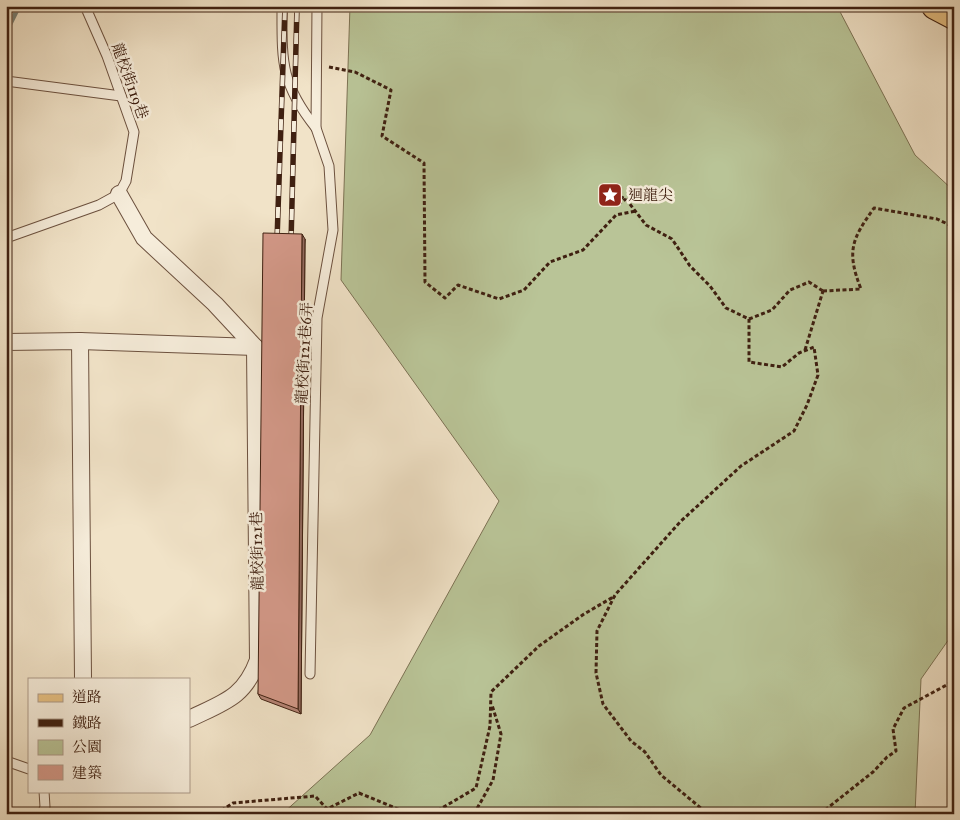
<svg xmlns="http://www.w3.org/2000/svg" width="960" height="820" viewBox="0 0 960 820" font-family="'IM FELL Great Primer','Noto Serif TC',serif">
<rect width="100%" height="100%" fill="#f1e3c8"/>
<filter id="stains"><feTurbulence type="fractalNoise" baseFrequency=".004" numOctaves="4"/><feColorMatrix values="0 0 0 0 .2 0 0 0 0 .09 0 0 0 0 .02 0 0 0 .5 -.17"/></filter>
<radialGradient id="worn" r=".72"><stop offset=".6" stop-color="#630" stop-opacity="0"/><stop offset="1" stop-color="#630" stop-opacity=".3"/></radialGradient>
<polygon fill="#b9c497" stroke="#7c7254" points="350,6 837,6 915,155 954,191 954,632 921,679 915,814 282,814 370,735 499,501 341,280"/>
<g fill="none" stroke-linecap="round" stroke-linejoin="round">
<polyline stroke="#767f75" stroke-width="5" points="6,32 19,6"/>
<defs>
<g id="service">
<path d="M282 6C282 61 280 83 316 128"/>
<polyline points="6,81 121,96"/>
<polyline points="6,238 99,205 119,194 126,181 134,132 107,56 85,6"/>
<polyline points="310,674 317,318 333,230 329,166 316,128 317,6"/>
<polyline points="6,761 29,769"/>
<polyline points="42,814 45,807 44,791"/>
</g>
<g id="minor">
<polyline points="119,194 144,238 215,304 255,347"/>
<polyline points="80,341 83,679"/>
<path d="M6 342 80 341 255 347 258 660C244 698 224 702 189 719"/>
</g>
<polyline id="primary" points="935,6 954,16"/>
</defs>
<use href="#service" stroke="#6c513f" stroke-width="11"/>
<use href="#minor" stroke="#6c513f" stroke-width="18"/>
<use href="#primary" stroke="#3f2011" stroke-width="28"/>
<g stroke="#3f2011" stroke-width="3" stroke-dasharray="4 2.5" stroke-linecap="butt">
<polyline points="329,67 355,72 391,90 382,136 424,163 425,282 445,298 458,285 499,299 524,290 550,262 583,250 616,215 636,211"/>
<polyline points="614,194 626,199 646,225 672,239 690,266 710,286 726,308 749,319 749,362 782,367 799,353 814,347 818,375 807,405 794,431 741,466 680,522 615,595 597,631 596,673 603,704 631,741 645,752 661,775 708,814"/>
<polyline points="618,204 626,199"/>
<path d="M823 291 861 289C846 251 852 239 874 208L937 219 954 227"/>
<polyline points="749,319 772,310 790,290 809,282 823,291"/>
<polyline points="805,350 823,291"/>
<polyline points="327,809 329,814"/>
<polyline points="216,814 233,803 315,796 327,809 359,793 410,814"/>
<polyline points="432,814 476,788 490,726 491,692 539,646 584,614 615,596"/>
<polyline points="474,814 493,780 501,734 492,705"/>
<polyline points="820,814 873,772 887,757 896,751 893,729 904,708 954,681"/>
</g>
<use href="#service" stroke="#f6eddb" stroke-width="9"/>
<use href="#minor" stroke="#f6eddb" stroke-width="16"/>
<use href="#primary" stroke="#e8c284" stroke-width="26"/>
<defs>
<g id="rail">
<polyline points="277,240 285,6"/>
<polyline points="291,242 297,6"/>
</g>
</defs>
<use href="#rail" stroke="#3f2011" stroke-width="5.5"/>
<use href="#rail" stroke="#f6eddb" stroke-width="4" stroke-dasharray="11" stroke-linecap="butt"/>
</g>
<polygon fill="#b68476" stroke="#3f2011" points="305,239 301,714 261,699 258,694"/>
<polygon fill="#946b60" stroke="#3f2011" points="302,234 305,239 301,714 298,709"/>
<polygon fill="#d49989" stroke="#3f2011" points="263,233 302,234 298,709 258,694"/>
<defs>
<symbol id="sight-square" viewBox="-11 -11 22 22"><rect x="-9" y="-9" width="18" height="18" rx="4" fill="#8f2418" stroke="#f6eddb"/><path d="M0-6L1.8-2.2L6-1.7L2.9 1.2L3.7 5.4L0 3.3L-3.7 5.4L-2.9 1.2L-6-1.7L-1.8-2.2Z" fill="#fff"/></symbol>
</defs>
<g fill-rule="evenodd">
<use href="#sight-square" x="596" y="181" width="28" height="28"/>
</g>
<g text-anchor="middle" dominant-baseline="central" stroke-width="5" stroke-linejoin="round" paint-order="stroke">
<g font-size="15" fill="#3f2011" stroke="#f6eddb">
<text transform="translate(130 81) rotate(70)">龍校街119巷</text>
<text transform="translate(304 353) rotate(-87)">龍校街121巷6弄</text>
<text transform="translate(257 551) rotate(-91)">龍校街121巷</text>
</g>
<g font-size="15" fill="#3f2011" stroke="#f6eddb" text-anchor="start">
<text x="628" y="195">迴龍尖</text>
</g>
</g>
<rect width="960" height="820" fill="none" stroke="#f1e3c8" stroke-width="25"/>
<rect x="8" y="8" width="945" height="805" fill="none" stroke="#3f2011" stroke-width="2.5"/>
<rect x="12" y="12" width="935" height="795" fill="none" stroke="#3f2011"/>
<rect x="28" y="678" width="162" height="115" fill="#f6eddb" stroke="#ad9b8a"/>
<rect x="38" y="694" width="25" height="8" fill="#e8c284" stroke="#ad9b8a"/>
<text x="72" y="702" font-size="15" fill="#3f2011">道路</text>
<rect x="38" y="719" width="25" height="8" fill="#3f2011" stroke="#ad9b8a"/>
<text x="72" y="728" font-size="15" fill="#3f2011">鐵路</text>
<rect x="38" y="740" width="25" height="15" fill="#b9c497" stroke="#ad9b8a"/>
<text x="72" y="752" font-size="15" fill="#3f2011">公園</text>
<rect x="38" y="765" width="25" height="15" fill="#d49989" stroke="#ad9b8a"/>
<text x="72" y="778" font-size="15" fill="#3f2011">建築</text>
<rect width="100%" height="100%" filter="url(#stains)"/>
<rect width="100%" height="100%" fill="url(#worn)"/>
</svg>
